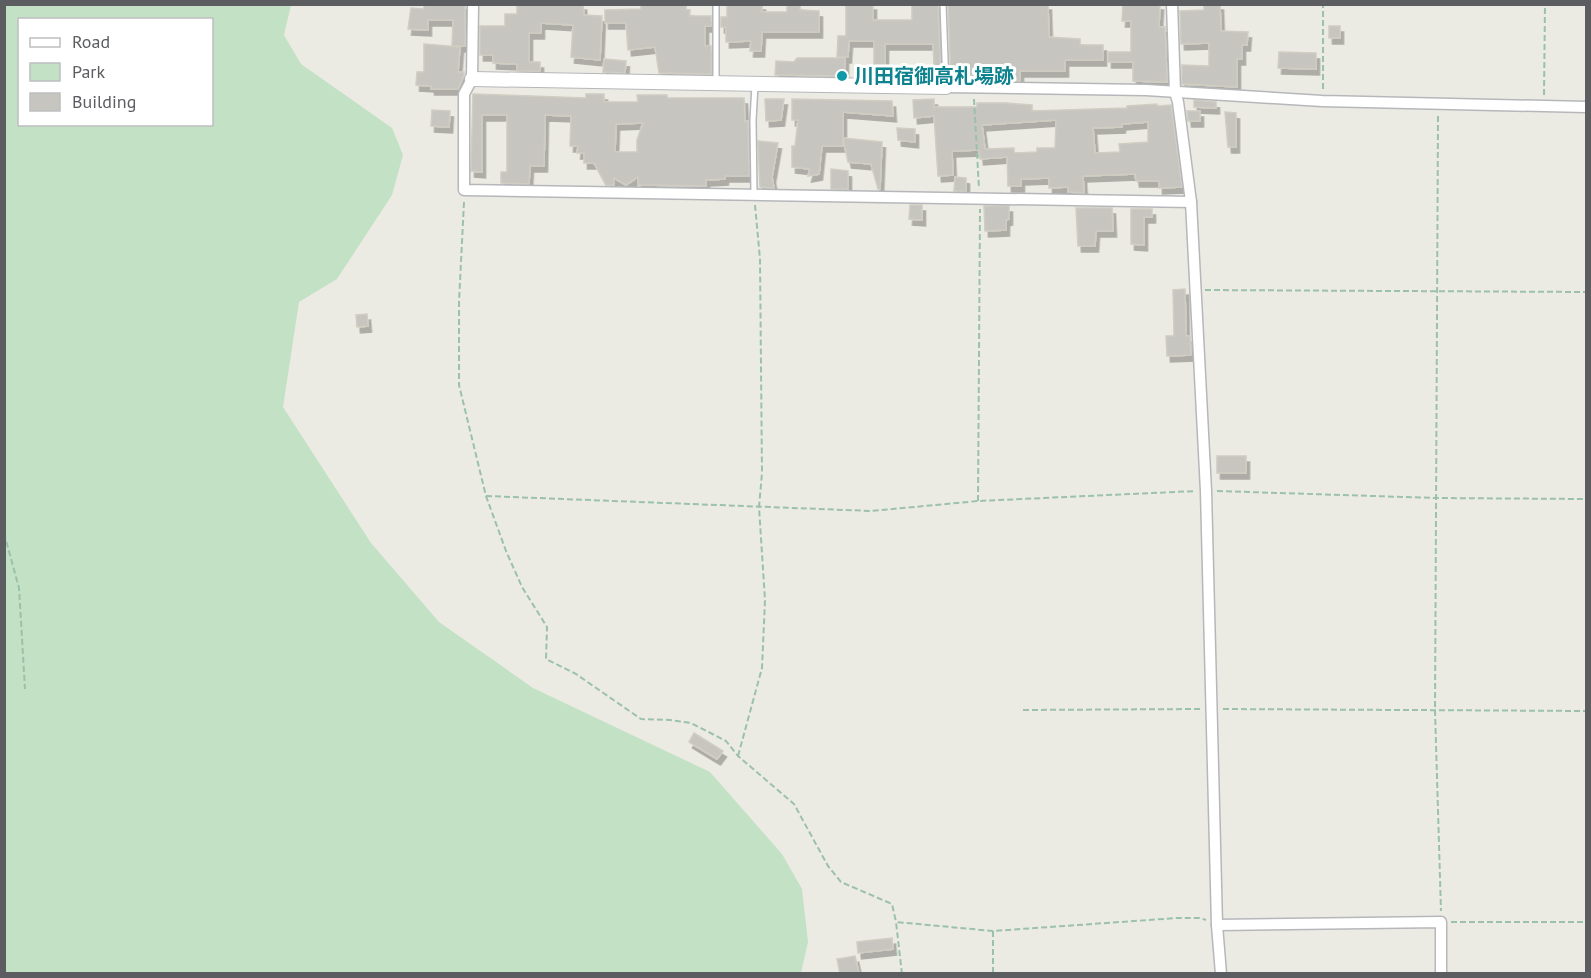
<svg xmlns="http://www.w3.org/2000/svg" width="1591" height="978" viewBox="0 0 1591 978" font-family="'PT Sans','Noto Sans JP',sans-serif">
<defs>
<filter id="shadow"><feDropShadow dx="3.5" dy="6" stdDeviation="0" flood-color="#0004"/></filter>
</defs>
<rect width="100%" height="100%" fill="#ecebe3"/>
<path fill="#c2e1c5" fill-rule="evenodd" d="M5 4 291 5 284 35 301 64 392 128 403 155 392 195 337 279 299 302 283 407 371 543 439 622 533 688 710 772 782 854 802 889 808 942 801 973H5ZM20 20H212V124H20Z"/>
<g fill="#c7c5bf" stroke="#d0cdc2" stroke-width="1.5" fill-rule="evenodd" filter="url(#shadow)">
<polygon points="424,4 465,4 465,46 452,46 453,20 428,20 428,30 408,29 411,8 424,9"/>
<polygon points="517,4 583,4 584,15 602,16 600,60 571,57 573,25 541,23 541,33 529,33 529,62 540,62 540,71 517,71 517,64 493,63 493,55 480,55 480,26 505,26 505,14 517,14"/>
<polygon points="641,4 686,4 686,10 690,10 689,16 711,16 711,26 705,26 705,46 711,46 711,74 659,73 655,47 628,50 626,23 605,23 605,10 641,9"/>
<polygon points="727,4 762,4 762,12 787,12 787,4 800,4 800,10 819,11 819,32 762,32 761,51 750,51 751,41 726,42 726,27 721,27 721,17 727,17"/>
<polygon points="846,4 873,4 873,20 912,20 912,4 938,4 941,78 896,77 896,67 934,67 933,44 885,44 885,70 874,70 874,41 849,41 848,57 837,57 838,36 846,36"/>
<polygon points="948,4 1048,4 1049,37 1080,39 1080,45 1103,45 1103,60 1065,60 1065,71 1020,71 1020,81 1005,80 1005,72 977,72 977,80 951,80"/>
<polygon points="1123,4 1160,4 1159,27 1165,27 1167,82 1133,81 1133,62 1108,62 1108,52 1131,52 1131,21 1122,21"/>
<polygon points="1204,4 1220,4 1221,31 1248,32 1247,45 1242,45 1242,59 1237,59 1237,87 1182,84 1182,65 1209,66 1209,43 1181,44 1180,11 1204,10"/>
<rect x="1329" y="26" width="11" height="12"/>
<polygon points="424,44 460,47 458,72 464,72 464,75 458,89 431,89 431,86 416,85 417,72 424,72"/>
<polygon points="1279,52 1316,53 1316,69 1278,68"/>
<polygon points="797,58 845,58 845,76 775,75 776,61 794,62"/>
<polygon points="604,59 626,61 625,73 603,72"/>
<path d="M473 94 586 98V94H604V102H638L637 95H667V98H744L745 122 748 121 749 176H725V179L706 180V186L638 185V177L626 185 614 178V185H606L594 163H584V153H577L578 146H570L571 116 545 115 544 166H530L529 184 501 183V172H507V115H482V172L471 171ZM643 123 637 140V152H615L616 124Z"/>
<polygon points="765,99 784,99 781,120 766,121"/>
<polygon points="792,99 892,101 893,116 843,112 843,146 822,146 819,174 808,176 810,169 792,167 792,146 795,146 798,120 792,120"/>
<path d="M934 99V107H977V103H1006L1032 105V111L1127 108V106L1157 104V106L1171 105 1182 187 1159 188V181H1136L1135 174 1083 176 1084 193 1068 192V187L1049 188V178L1021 179V186H1008L1007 157 980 159 979 150 952 151 953 175 938 176 934 116 914 118 913 100ZM1056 120 1055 148H1037V152L1014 153V148L985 149 982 125ZM1148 122V142L1119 144 1120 152 1095 153 1093 128 1122 127V124Z"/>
<polygon points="1194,100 1216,102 1216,108 1194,107"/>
<polygon points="432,110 450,111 449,127 431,126"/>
<polygon points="1187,111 1200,111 1200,121 1188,121"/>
<polygon points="1225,112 1236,113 1236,147 1228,147"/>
<polygon points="897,128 915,129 915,142 898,140"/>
<polygon points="843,138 882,142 880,189 878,189 871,164 848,162"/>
<polygon points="758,141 778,143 772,177 774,188 760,187"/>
<polygon points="831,169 848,171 848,189 831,189"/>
<polygon points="955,177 966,178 966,191 954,191"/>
<polygon points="910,205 922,205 922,220 909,219"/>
<polygon points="984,206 1009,206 1009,219 1006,220 1006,230 985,231"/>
<polygon points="1076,208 1112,208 1113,231 1096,231 1095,246 1078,246"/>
<polygon points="1131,209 1152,209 1152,217 1144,217 1144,245 1131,244"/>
<polygon points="1185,289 1186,336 1190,336 1191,355 1167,356 1166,336 1174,336 1173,290"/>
<polygon points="367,314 368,326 357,327 356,315"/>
<rect x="1217" y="456" width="29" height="17"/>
<polygon points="694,733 723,751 717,759 689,742"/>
<polygon points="892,938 893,949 858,953 857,942"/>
<polygon points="855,956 859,974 840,974 837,959"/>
</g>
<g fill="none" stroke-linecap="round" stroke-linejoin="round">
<defs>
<g id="service">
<polyline points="943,4 946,87"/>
<polyline points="716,81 716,4"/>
<polyline points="754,194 753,120 755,85"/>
</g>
<g id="minor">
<polyline points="473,4 472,79 464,94 464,190 1191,202"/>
<polyline points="1172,4 1175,92 1178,102 1191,202 1206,491 1217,925 1221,974"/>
<polyline points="946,87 1146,90 1322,101 1586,107"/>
<polyline points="1217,925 1441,922 1441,974"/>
</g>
<polyline id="tertiary" points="472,79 946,87"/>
</defs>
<use href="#service" stroke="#b5b7bb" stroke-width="8"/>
<use href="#minor" stroke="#b5b7bb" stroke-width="13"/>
<use href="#tertiary" stroke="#b5b7bb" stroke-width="16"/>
<g stroke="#9cc1aa" stroke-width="2" stroke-dasharray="6 3" stroke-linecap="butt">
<polyline points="1323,89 1323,4"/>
<polyline points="1544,95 1545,4"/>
<polyline points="974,99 979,189"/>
<polyline points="1438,116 1435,710 1441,911"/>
<polyline points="464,202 459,302 459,385 486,496 506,551 522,587 547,627 546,659 576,674 641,719 670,720 691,723 726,741 738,756 794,804 828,866 841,882 892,904 896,922"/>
<polyline points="1205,290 1586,292"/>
<polyline points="1217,491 1436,498 1586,499"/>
<polyline points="486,496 871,511 978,501 1196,491"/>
<polyline points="978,501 980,209"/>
<polyline points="4,533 19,588 25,689"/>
<polyline points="1223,709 1586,711"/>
<polyline points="1023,710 1200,709"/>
<polyline points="738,756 762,668 765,600 759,507 762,473 760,259 755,205"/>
<polyline points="1451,922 1586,922"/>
<polyline points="993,931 993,974"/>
<polyline points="902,974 896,922 993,931 1177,918 1200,918 1206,920"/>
</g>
<use href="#service" stroke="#fff" stroke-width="5"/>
<use href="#minor" stroke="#fff" stroke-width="10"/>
<use href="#tertiary" stroke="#fff" stroke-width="14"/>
</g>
<circle fill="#0f9aa8" stroke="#fff" stroke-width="2" cx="842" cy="76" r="6"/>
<g text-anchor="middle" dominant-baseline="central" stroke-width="6" stroke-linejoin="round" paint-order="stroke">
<g font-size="20" font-weight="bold" fill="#0d838f" stroke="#fff" text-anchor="start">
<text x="854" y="76">川田宿御高札場跡</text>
</g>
</g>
<rect width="1591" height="978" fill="none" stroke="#5b5d61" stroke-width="12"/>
<rect x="18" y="18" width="195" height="108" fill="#ffffff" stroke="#bdbec0" stroke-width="1.5"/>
<rect x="30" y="38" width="30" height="9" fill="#ffffff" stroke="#bdbec0" stroke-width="1.5"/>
<text x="72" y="48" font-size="18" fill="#5b5d61">Road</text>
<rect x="30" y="63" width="30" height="18" fill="#c2e1c5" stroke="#bdbec0" stroke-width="1.5"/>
<text x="72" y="78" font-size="18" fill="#5b5d61">Park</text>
<rect x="30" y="93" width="30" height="18" fill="#c7c5bf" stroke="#bdbec0" stroke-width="1.5"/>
<text x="72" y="108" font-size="18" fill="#5b5d61">Building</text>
</svg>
